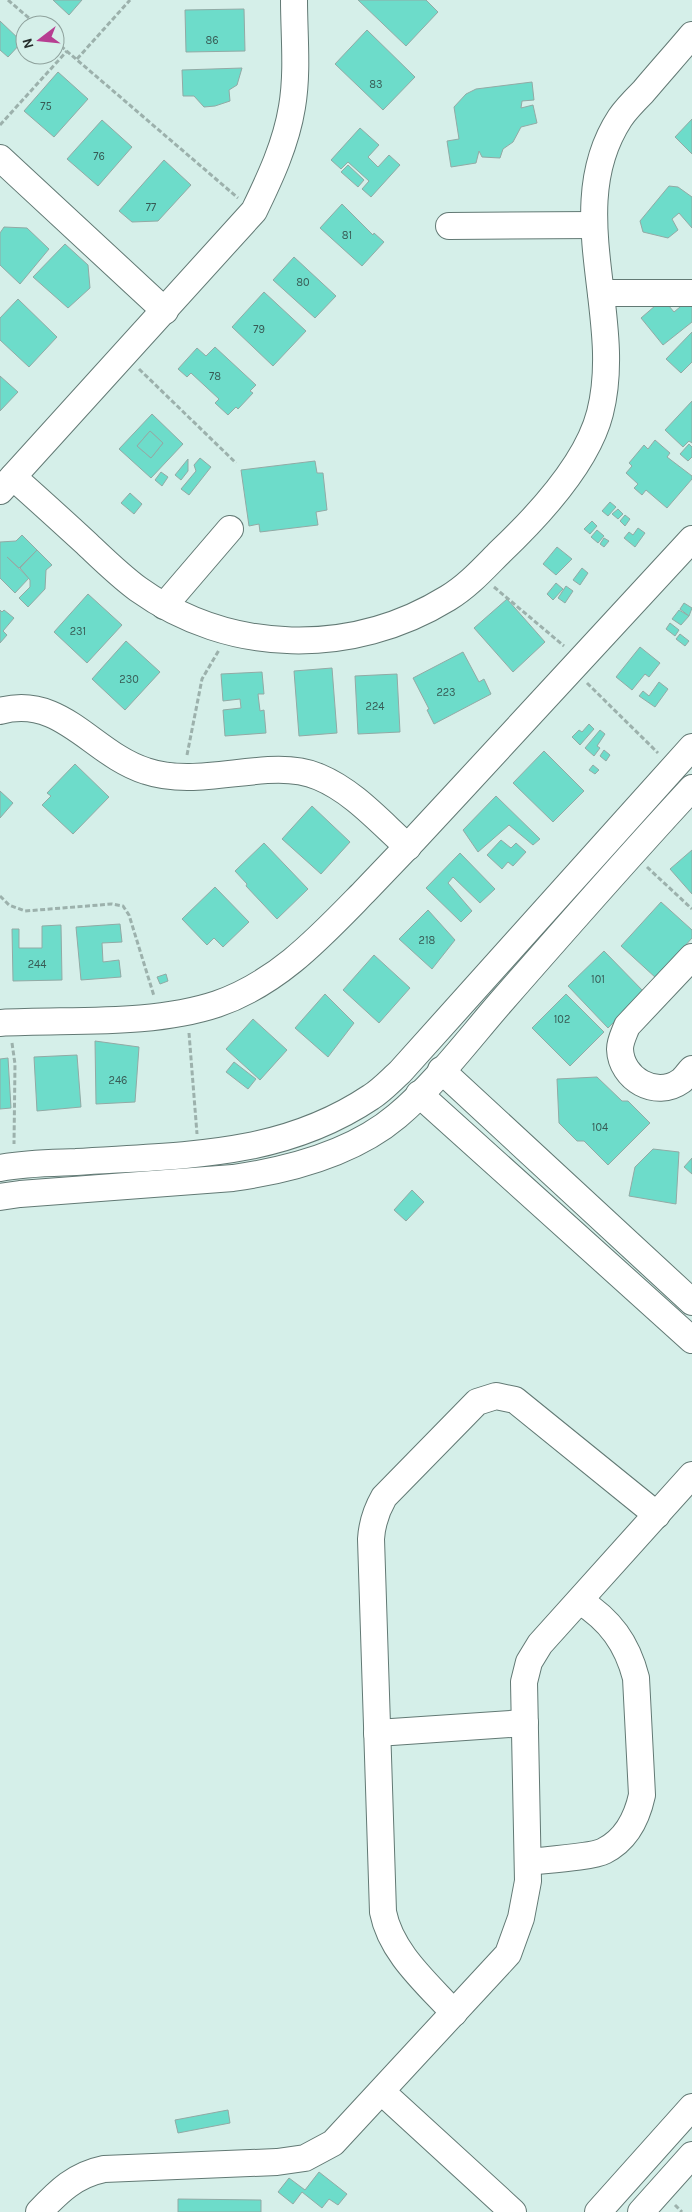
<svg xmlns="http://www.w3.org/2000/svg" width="692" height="2212" viewBox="0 0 692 2212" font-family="Karla,sans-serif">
<rect width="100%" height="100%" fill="#d5efe9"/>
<g fill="#6ddcca" stroke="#92aaa5" fill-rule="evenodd">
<polygon points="53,0 82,0 69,15"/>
<polygon points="358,0 426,0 438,12 406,46"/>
<polygon points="244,9 245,51 186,52 185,10"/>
<polygon points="0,21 22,42 8,57 0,50"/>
<polygon points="367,30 415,77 383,110 335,64"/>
<polygon points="242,68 237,85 229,90 230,101 215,106 204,107 194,96 183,96 182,70"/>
<polygon points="58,72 88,99 54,137 24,111"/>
<polygon points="532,82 534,100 522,101 521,108 533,105 537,123 521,127 513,142 503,149 500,158 482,157 479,151 476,163 451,167 447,141 459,139 454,107 466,94 476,89"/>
<polygon points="692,119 692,154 675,137"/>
<polygon points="102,120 132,147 98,186 67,159"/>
<polygon points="360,128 379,145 368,157 378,167 389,155 400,165 371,197 362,189 369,181 348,162 341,169 331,160"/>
<polygon points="164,160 191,185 158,221 132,222 119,211"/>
<polygon points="348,165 364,180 358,187 341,172"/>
<polygon points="669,186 678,187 692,197 692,228 679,213 672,219 678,230 668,238 643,232 640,221"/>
<polygon points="342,204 373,235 374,233 384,242 362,266 320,228"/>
<polygon points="4,227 27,228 49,249 20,284 0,265 0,233"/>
<polygon points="65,244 88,265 90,288 68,308 33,277"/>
<polygon points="294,257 336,296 315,318 273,280"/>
<polygon points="264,292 306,331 273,366 232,327"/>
<polygon points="692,297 692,322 663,345 641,318 663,299 674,312"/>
<polygon points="18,299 57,337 29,367 0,340 0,318"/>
<polygon points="692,332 692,362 681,373 666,359"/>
<polygon points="215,347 256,385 250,391 253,393 238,409 236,407 228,415 215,403 219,399 191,373 187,377 178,369 197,348 206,356"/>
<polygon points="0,376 18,392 0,411"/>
<polygon points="692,401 692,443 689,441 683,447 665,430"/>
<path d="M152 414 183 444 151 478 119 449ZM150 431 163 443 151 458 137 446Z"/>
<polygon points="150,431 163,443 151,458 137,446"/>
<polygon points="655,440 670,453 667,457 692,476 692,479 667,508 646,490 642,495 634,488 638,484 626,473 632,466 629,463 644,445 648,449"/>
<polygon points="689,444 692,447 692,457 688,461 680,454"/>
<polygon points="200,458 211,467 189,495 181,489 196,471 194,465"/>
<polygon points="188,459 188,471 181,480 175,475"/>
<polygon points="315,461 317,473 323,473 327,510 316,512 318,525 260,532 259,524 249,526 241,470"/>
<polygon points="161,472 168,477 162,486 155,480"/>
<polygon points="130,493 142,504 134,514 121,503"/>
<polygon points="610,502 616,507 608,516 602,511"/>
<polygon points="618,509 623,514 618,519 612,514"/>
<polygon points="625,515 630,519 625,526 620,521"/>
<polygon points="592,521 597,526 590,534 584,529"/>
<polygon points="638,528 645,533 635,547 624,538 629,532 633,535"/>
<polygon points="597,530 604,536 598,543 591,537"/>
<polygon points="22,535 37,550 19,568 7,557 29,578 15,593 0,578 0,542 16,541"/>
<polygon points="604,538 609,541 604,547 600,544"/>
<polygon points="557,547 572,559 556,575 543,564"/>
<polygon points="37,550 52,565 46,570 45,589 28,607 19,598 30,587 30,580 20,568"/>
<polygon points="582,568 588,573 580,585 573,580"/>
<polygon points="556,583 563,589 553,600 547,594"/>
<polygon points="566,586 573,591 565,603 558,598"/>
<polygon points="88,594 122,625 87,663 54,632"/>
<polygon points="507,599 545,642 513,672 474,628"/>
<polygon points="684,603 692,608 689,616 680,609"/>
<polygon points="0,610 2,612 4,610 14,618 3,631 7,635 0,643"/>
<polygon points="679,610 689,616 681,625 672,619"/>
<polygon points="670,623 679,630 675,636 666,629"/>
<polygon points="680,634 689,641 685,646 676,639"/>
<polygon points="126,641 160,672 125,710 92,679"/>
<polygon points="640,647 660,663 649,677 645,674 632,690 616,677"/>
<polygon points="463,652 479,682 484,679 491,694 434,724 427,710 429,709 413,678"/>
<polygon points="332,668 337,733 299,736 294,671"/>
<polygon points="262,672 264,694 258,694 260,711 264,710 266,733 225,736 223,710 241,708 240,699 223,701 221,674"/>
<polygon points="397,674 400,732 358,734 355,676"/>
<polygon points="659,682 668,689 655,707 639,696 643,691 649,696"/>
<polygon points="589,724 594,729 580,745 572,737 579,730 582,732"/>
<polygon points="600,730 605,734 597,746 600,748 594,756 585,748"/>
<polygon points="604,750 610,755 606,761 600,756"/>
<polygon points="544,751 584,791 553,822 513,783"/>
<polygon points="75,764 109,797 73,834 42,805 51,796 47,793"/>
<polygon points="593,765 599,770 595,774 589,770"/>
<polygon points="0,791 13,803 0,818"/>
<polygon points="496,796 540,839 533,845 509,825 478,852 463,830"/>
<polygon points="312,806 350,842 321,874 282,839"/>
<polygon points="501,840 511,848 516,843 526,852 513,866 508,862 502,869 487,855"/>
<polygon points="264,843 308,889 277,919 246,886 247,884 235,871"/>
<polygon points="692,850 692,894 670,869"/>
<polygon points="460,853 495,889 480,903 453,877 448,883 472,911 461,922 426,888"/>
<polygon points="215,887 249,922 223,947 214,938 207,945 182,919"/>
<polygon points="661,902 692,930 692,938 656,978 621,946"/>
<polygon points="428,910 455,940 432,969 399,939"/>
<polygon points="120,924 122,942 102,943 103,962 119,960 121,977 81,980 76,927"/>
<polygon points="61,925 62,980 13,981 12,929 19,929 19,948 42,948 42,926"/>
<polygon points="604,951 644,992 608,1028 568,986"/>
<polygon points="374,955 410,988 379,1023 343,990"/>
<polygon points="166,974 168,981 160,984 157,977"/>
<polygon points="325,994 354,1023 328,1057 295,1028"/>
<polygon points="566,994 604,1032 570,1066 532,1028"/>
<polygon points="253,1019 287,1050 260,1080 226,1049"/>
<polygon points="95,1041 139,1047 135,1102 96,1104"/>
<polygon points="77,1055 81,1107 37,1111 34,1057"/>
<polygon points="8,1058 11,1108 0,1109 0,1059"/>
<polygon points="234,1062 256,1079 248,1089 226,1072"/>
<polygon points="597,1077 622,1101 628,1101 650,1123 608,1165 584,1141 577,1141 559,1123 557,1079"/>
<polygon points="653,1149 679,1152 676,1204 629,1196 635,1167"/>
<polygon points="692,1158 692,1174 684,1167"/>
<polygon points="412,1190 424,1202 406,1221 394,1210"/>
<polygon points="228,2110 230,2123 178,2133 175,2120"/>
<polygon points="319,2172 347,2194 338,2205 329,2199 322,2208 302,2192 293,2204 278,2192 289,2178 305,2190"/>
<polygon points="178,2199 261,2200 261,2212 178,2212"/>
</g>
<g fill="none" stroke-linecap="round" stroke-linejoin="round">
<defs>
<g id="minor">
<polyline points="0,158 165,311"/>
<polyline points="449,226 594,225"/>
<polyline points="601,293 692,293"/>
<path d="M13 477C38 499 62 521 86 543 103 559 119 575 138 589 230 655 352 657 448 598 468 586 484 568 500 552 538 516 587 464 600 413 625 316 561 208 620 118 626 109 635 100 643 92 659 73 676 54 692 35"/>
<path d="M0 491 254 211C270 178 286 144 292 107 298 72 294 35 294 0"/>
<polyline points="164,606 230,529"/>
<path d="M0 711C62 694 92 754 146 771 202 790 270 756 319 777 353 791 380 822 408 847"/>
<path d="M692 957 627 1026C624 1034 620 1041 620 1049 621 1079 656 1099 681 1081 685 1078 688 1073 692 1069"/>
<path d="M0 1023C69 1019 151 1026 217 1004 278 983 320 937 364 892 397 858 430 823 462 788 539 705 615 622 692 539"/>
<polyline points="441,1070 692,1302"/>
<polyline points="419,1094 692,1340"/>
<path d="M0 1168C25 1163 50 1163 76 1162 181 1155 280 1158 371 1097 382 1090 391 1080 400 1072L692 747"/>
<path d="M0 1197 20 1194 233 1178C289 1170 352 1154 397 1116 435 1084 468 1040 501 1002 564 930 627 858 692 788"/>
<polyline points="377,1733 525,1723"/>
<path d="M528 1862C544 1860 593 1857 604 1851 626 1840 637 1818 642 1795L636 1678C627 1643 610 1620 580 1601"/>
<path d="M454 2013C427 1983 391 1953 383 1912L371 1539C372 1523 376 1511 384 1497L477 1402 496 1396 515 1400 657 1515"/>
<polyline points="382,2092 513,2212"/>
<path d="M39 2212C59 2191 75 2175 104 2169L277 2162 305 2158 333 2143 508 1954 521 1918 528 1881 524 1682 529 1662 540 1644 692 1475"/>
<polyline points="598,2212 692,2107"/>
<polyline points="641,2212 692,2155"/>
</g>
</defs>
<use href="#minor" stroke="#627974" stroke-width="28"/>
<g stroke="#9cb1ac" stroke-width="3" stroke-dasharray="5 2.5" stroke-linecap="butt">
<polyline points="8,0 37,25"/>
<polyline points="55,41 238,198"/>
<polyline points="77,59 130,0"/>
<polyline points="0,125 67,51"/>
<polyline points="139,369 236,463"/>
<polyline points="494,587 564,646"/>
<polyline points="587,683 658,753"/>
<polyline points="187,755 202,679 219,650"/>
<polyline points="647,867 692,909"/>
<polyline points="0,896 9,905 25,911 112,904 123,906 129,915 154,996"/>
<polyline points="189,1033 197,1134"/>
<polyline points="12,1043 15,1064 14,1144"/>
<polyline points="675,2205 682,2212"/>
</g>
<use href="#minor" stroke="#fff" stroke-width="26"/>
</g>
<g text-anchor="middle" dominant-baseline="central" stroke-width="4" stroke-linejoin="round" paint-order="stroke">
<g font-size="11" fill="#375a54">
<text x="212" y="40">86</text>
<text x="376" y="84">83</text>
<text x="46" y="106">75</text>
<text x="99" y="156">76</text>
<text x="151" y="207">77</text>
<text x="347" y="235">81</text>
<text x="303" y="282">80</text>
<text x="259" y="329">79</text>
<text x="215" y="376">78</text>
<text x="78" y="631">231</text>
<text x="129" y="679">230</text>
<text x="446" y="692">223</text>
<text x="375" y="706">224</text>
<text x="427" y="940">218</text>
<text x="37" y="964">244</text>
<text x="598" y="979">101</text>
<text x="562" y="1019">102</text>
<text x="118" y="1080">246</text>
<text x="600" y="1127">104</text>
</g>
</g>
<g transform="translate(40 40) rotate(254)"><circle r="24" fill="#d5efe9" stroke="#8fa29d"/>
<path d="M0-4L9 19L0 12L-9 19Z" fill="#b73e92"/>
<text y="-8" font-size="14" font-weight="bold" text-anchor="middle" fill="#252e2c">N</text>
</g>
</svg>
